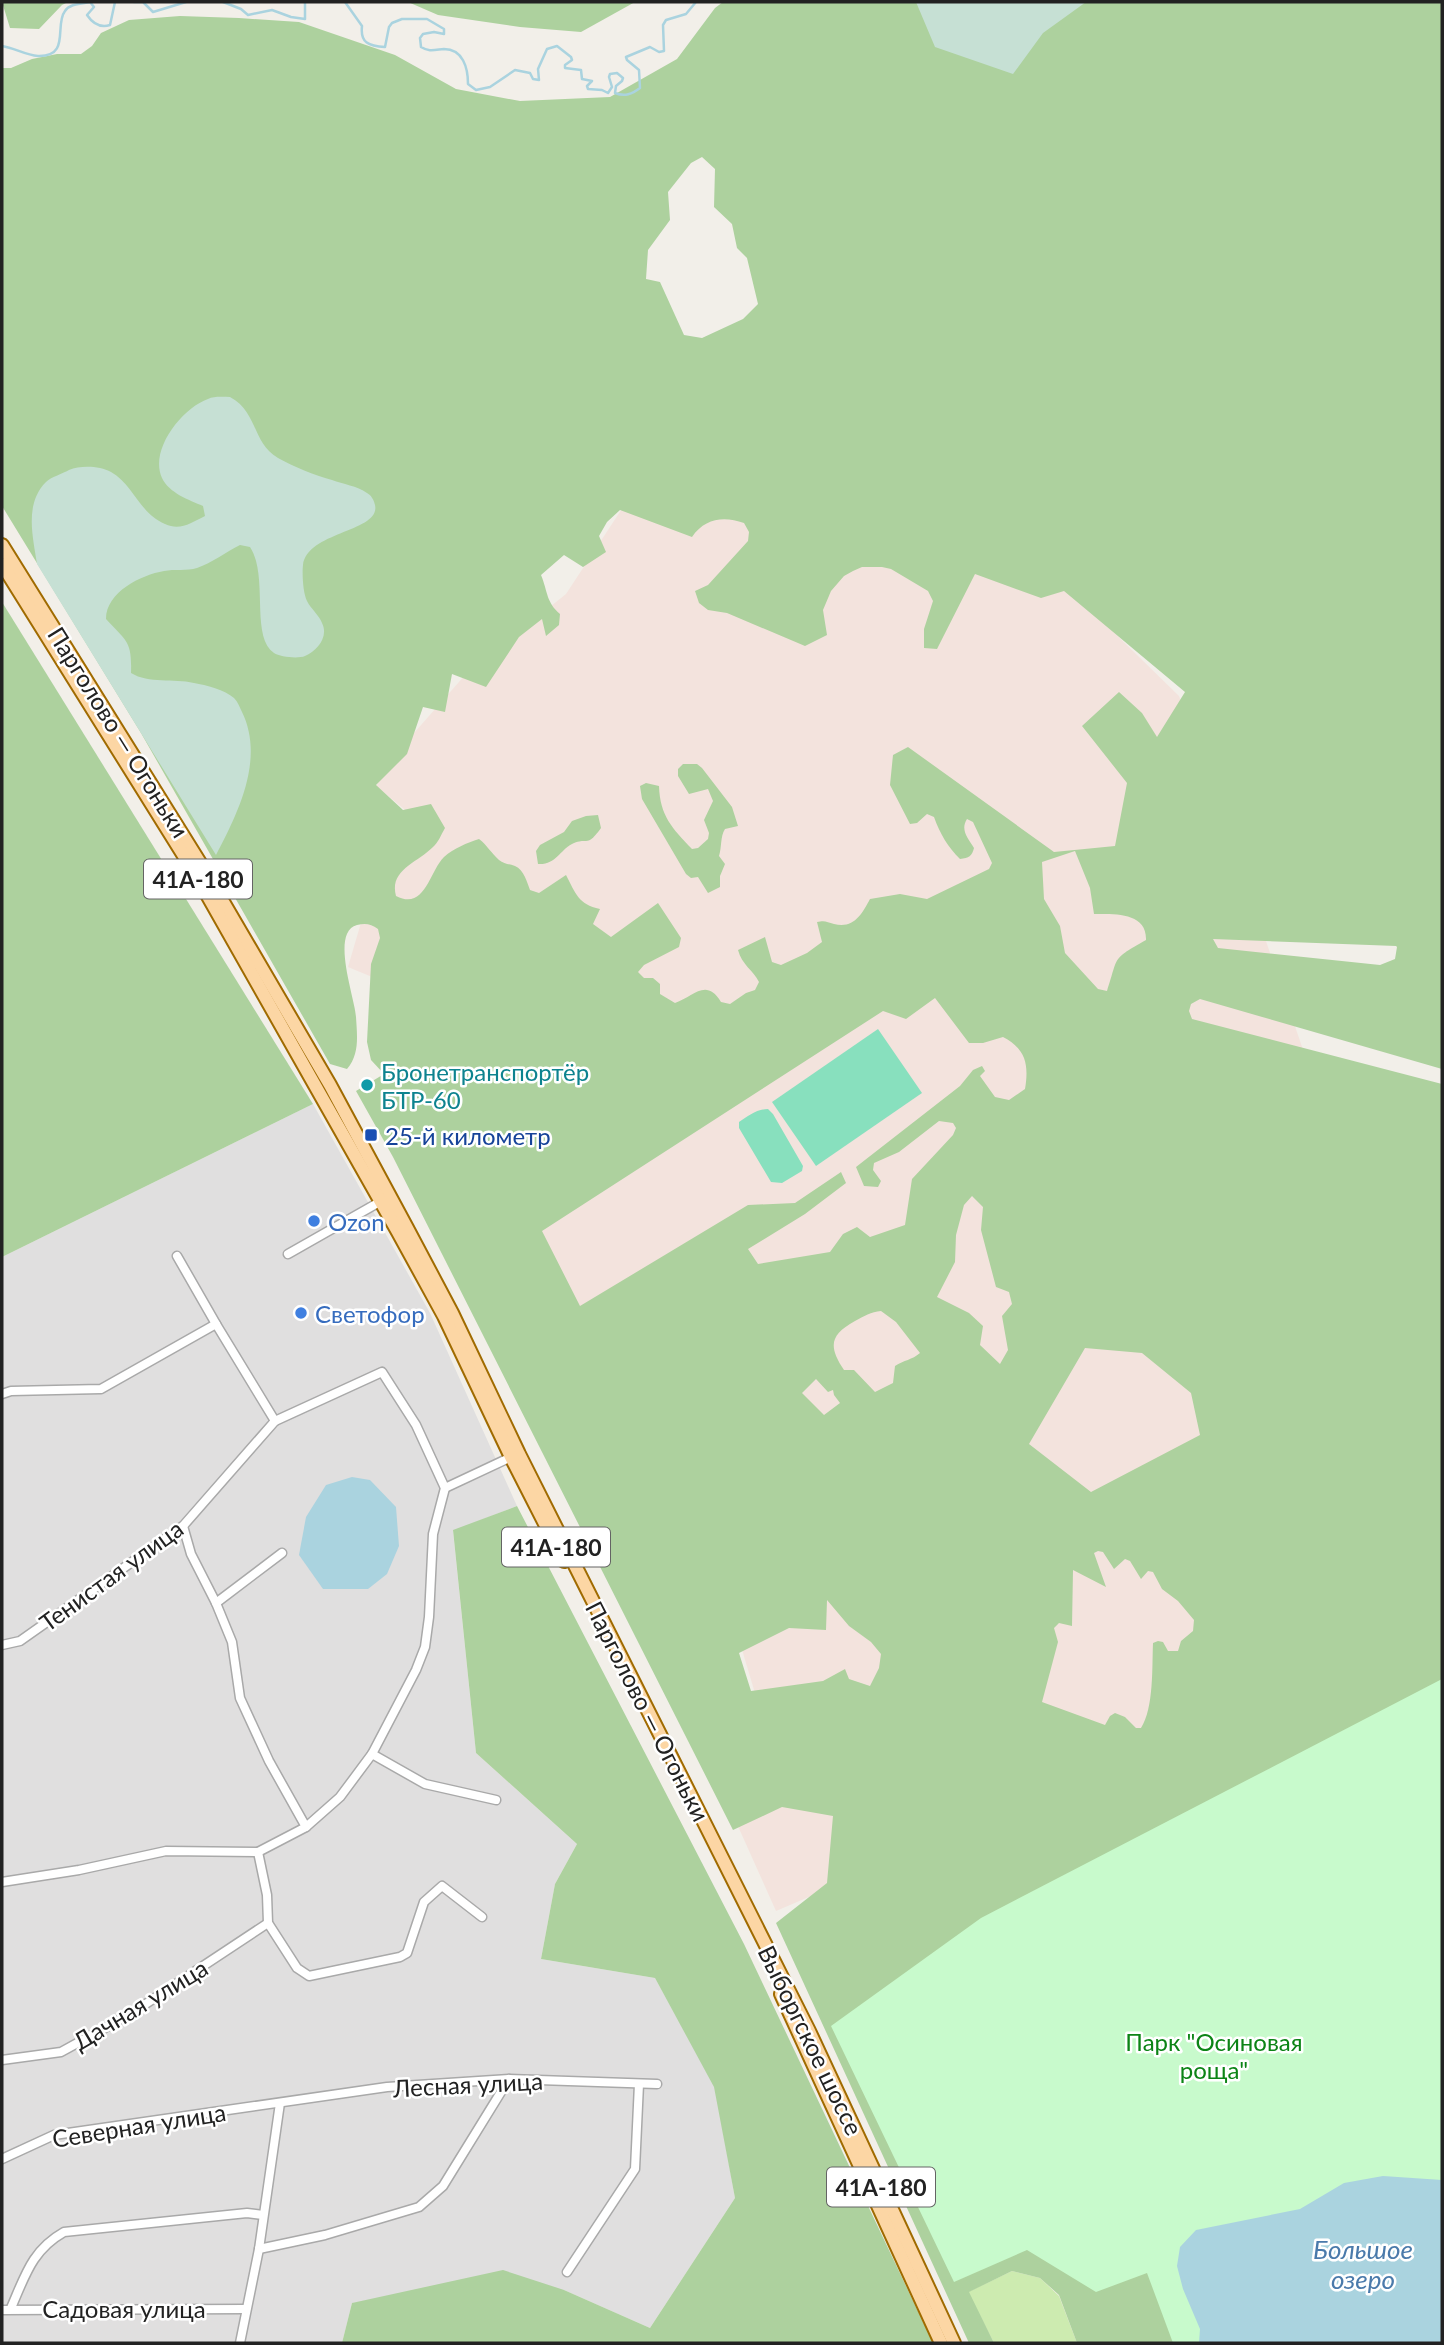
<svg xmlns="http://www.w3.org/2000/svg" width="1444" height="2345" viewBox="0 0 1444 2345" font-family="Lato,sans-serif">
<rect width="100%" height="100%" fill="#f2efe9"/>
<polygon fill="#e0dfdf" points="313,1104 430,1313 517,1506 453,1531 476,1753 577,1844 555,1884 541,1959 655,1978 715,2087 735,2198 650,2328 564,2290 352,2303 342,2343 2,2343 2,1257"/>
<polygon fill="#f3e3dd" points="631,495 1050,570 1179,696 1226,824 1342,1164 1207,1726 776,1911 737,1824 768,1737 641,1310 547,1337 377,979 348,967 365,909 432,832 376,786 414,733 466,674 566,594"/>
<polygon fill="#cdebb0" points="1012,2271 1040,2278 1059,2296 1077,2343 994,2343 968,2292"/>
<g fill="#add19e" fill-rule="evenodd">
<polygon points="2,2 68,2 62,5 39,29 10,28"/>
<polygon points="408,2 635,2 581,32 520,27 438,15"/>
<path d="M723 2H1442V1069L1200 999 1191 1004 1189 1011 1192 1019 1442 1084V2180L1199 2343H1077L1059 2295 1040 2278 1012 2271 969 2292 994 2343H969L776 1923 827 1883 833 1816 782 1807 733 1830 393 1157 356 1091 384 1074 371 1060 367 1042 371 964 380 938 378 929C371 924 366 923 357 925 330 932 355 998 356 1017 357 1035 360 1054 347 1069L330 1064 141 733 2 506V68H11L32 59 57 54H81L92 46 101 33 129 20 180 16 239 18 299 22 395 55 456 89 520 101 610 97 677 59 715 8ZM702 157 715 169 714 207 732 224 737 248 747 258 758 304 743 319 702 338 684 335 660 282 646 279 648 250 670 220 668 192 691 163ZM620 510 692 537C705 518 724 516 744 523L749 532 748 541 708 585 695 591 699 603 708 610 727 613 805 646 827 635 823 610 831 591 844 576 853 571 862 567H882L891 569 928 591 933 601 924 629V648L937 649 975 574 1041 598 1064 591 1185 692 1157 737 1142 713 1119 692 1082 726 1127 783 1115 846 1054 852 908 747 893 755 890 785 910 824 917 823 927 814 934 817C940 834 948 847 960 859 969 858 972 856 974 848 968 838 960 830 967 819L973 822 992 863 989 869 927 899 900 894 870 899C862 914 854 929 834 924 827 922 825 920 817 922L822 942 807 953 781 965 772 962 765 937 738 950C742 965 753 970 759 982L755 990 746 993 730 1004 721 1002C706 977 693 997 675 1003L660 994V984L653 978H644L638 972 644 965 679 947 681 938 658 903 611 937 593 924 600 909C578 904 576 894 566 875L539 893 530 890C527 882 524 870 515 866 509 864 504 864 499 860 491 853 487 845 479 839 467 843 454 848 444 857 429 872 425 911 396 896 389 870 417 863 433 847 438 843 441 835 445 828L431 804 403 810 376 785 407 754 423 707 445 712 452 674 486 687 519 637 542 619 546 636 559 625 560 614C546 602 548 592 541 575L564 555 583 567 606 552 599 536 607 522ZM1075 851 1090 888 1094 914C1114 914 1147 912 1146 940 1111 960 1119 955 1107 991L1098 989 1065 953 1060 926 1044 899 1042 862ZM1213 939 1396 946 1397 947 1395 959 1380 965 1218 948ZM935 998 969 1043H983L1003 1037C1026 1049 1029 1065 1025 1089L1009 1100 995 1097 980 1076 985 1071 982 1066 973 1070 960 1086 856 1167 864 1186 878 1187 881 1181 873 1170 874 1163 899 1152 939 1121 953 1123 956 1128 953 1135 912 1179 905 1225 870 1237 857 1227 843 1234 830 1252 758 1264 748 1249 805 1214 846 1183 841 1172 795 1203 748 1205 580 1306 542 1231 883 1011 906 1019ZM972 1196 983 1207 981 1230 996 1287 1009 1292 1012 1304 1002 1316 1008 1350 1000 1364 980 1345 983 1326 969 1313 937 1297 955 1262 956 1235 964 1205ZM881 1311 896 1322 920 1353C912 1360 904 1360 895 1366L893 1383 875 1392 854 1370H844C828 1346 830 1335 855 1321 864 1316 871 1312 881 1311ZM1085 1348 1142 1353 1191 1393 1200 1435 1091 1492 1029 1444ZM816 1379 828 1392 833 1390 834 1395 840 1403 824 1415 802 1393ZM1098 1551 1103 1552 1114 1569 1125 1559 1130 1561 1141 1579 1148 1571 1153 1572 1162 1589 1178 1601 1194 1620 1193 1631 1181 1641 1178 1651H1168L1163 1642 1158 1641 1153 1643C1152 1666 1154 1708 1141 1728H1136L1125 1717 1115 1713 1110 1716 1105 1725 1042 1702 1058 1642 1054 1628 1059 1623 1072 1626 1073 1570 1106 1587 1094 1553ZM827 1600 849 1626 871 1642 881 1654 879 1668 870 1686 849 1679 845 1669 823 1681 751 1691 739 1653 789 1628 826 1630Z"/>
<polygon points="2,602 313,1104 2,1257"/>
<path d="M683 764H697L702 768 732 807 738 826 725 829C720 837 722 847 719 856L725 864 720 876V887L708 893 698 877 691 878 686 874 642 799 640 786 646 783 659 786C660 816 672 828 692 849L698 848 708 839 709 833 704 820 713 801 708 789 689 794 678 776V769Z"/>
<path d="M598 815 601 828C586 849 588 836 572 844 559 851 556 865 538 864L536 851 540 845 564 832 572 821 586 816Z"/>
<polygon points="517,1506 744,1944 933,2343 342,2343 352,2303 503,2270 564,2290 650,2328 735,2198 714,2087 655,1978 541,1959 555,1884 577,1844 476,1753 453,1530"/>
</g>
<g fill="#c6e0d4">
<polygon points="916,2 1086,2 1043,33 1013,74 935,47"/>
<path d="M230 397C258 412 252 443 278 458 294 467 314 475 332 480 343 484 357 486 367 493 371 495 374 500 375 505 381 532 308 531 303 565 302 574 303 593 307 601 311 609 319 615 322 623 329 637 317 651 305 656 298 659 280 657 274 653 250 637 269 576 250 547L240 545C226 552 212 563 197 568 187 571 174 569 164 571 141 575 106 592 106 619 127 642 132 641 131 673 149 684 173 678 194 683 206 685 225 690 234 698 238 702 240 708 242 712 265 759 238 813 216 855L37 564C33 537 24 504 46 482 51 477 62 474 69 470 81 465 100 466 111 472 133 484 139 513 165 524 180 531 191 523 205 516L203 506C189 500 169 493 162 478 149 450 182 408 208 399 214 396 223 397 230 397Z"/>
</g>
<polygon fill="#c8facc" points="1442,1679 1442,2343 1173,2343 1147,2273 1096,2292 1027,2250 954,2282 831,2026 981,1918"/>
<g fill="#88e0be">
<polygon points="878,1029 922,1093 816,1166 772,1102"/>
<path d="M768 1109 773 1114 803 1166 802 1171 782 1183 771 1182 739 1128V1122C748 1116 757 1109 768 1109Z"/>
</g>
<g fill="#aad3df">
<polygon points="352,1477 370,1480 396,1507 399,1546 387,1574 368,1589 323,1589 299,1555 306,1517 326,1485"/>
<polygon points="1383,2176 1442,2180 1442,2343 1199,2343 1200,2329 1183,2289 1177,2266 1180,2247 1196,2230 1300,2209 1344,2183"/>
</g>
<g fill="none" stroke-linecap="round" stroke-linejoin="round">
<g stroke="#aad3df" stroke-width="2.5">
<polyline points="134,2 143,2 153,12 186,2"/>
<polyline points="223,2 241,9 248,15 272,10 291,17 305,19 305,2"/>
<path d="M345 2 362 26C360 43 369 46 385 47L389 27 392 23 402 19H427L444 29V34L434 32 423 34 420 38 421 47C429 52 434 50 444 49 463 49 468 68 468 84L476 90 490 87 515 70 530 73 533 79 539 80 538 69 547 49 557 46 571 57 572 60 565 65V68L581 70 582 79 592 81 587 86 588 89 602 90 608 93 612 87 609 77 610 74 617 73 623 78 622 81 616 86 615 93C625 97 632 94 640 88L639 70 627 60 626 57 650 47 659 52 664 51 663 25 666 20 686 14 696 2"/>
<path d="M2 46C15 48 25 55 38 56 71 57 54 25 65 11 70 3 82 4 90 2L94 7 87 15C93 24 100 28 110 25L115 2"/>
</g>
<defs>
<g id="street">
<polyline points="288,1254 383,1200"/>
<polyline points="2,1394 11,1391 101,1389 216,1324 177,1256"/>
<polyline points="445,1488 511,1457"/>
<polyline points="183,1526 191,1554 216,1603 232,1642 240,1698 269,1761 306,1827"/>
<polyline points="216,1603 282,1553"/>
<polyline points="2,1645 20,1641 183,1526 275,1421 216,1324"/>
<polyline points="372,1754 425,1784 496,1800"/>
<polyline points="258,1852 267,1895 268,1923 297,1968 309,1976 400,1957 407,1953 424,1902 442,1886 482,1917"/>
<polyline points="2,1882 79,1870 166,1851 258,1852 306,1827 340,1797 372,1754 416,1670 425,1647 429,1617 433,1534 445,1488 416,1425 382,1372 275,1421"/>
<polyline points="2,2060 61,2052 132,2013 268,1923"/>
<polyline points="2,2159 54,2135 387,2087 509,2079 657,2084"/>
<polyline points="259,2249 325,2235 419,2207 443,2186 509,2079"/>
<polyline points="567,2272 635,2169 639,2084"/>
<path d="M11 2308C25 2276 32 2250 64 2232L247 2213 263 2215"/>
<polyline points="2,2310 246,2309"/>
<polyline points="240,2343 259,2249 280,2103"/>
</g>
<g id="primary">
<polyline points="2,545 205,871 330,1085 407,1228 452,1313 519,1454 809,2031 954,2343"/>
<polyline points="2,564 196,875 398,1232 444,1316 511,1457 564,1561"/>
<polyline points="781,1994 941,2343"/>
</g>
</defs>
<use href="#street" stroke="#a9a9a9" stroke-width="11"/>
<use href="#primary" stroke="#a06b00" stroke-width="16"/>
<use href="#street" stroke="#fff" stroke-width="8"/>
<use href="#primary" stroke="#fcd6a4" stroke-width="12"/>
</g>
<circle fill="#0f9aa8" stroke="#fff" stroke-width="2.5" cx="367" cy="1085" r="7"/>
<rect fill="#1a4fb4" stroke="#fff" stroke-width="2.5" x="364" y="1128" width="14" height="14" rx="3.5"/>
<g fill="#3f7fe0" stroke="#fff" stroke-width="2.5">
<circle cx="314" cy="1221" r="7"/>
<circle cx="301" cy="1313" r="7"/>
</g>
<g text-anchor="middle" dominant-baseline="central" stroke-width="5" stroke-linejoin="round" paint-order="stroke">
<g fill="#fff" stroke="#646464" stroke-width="2">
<rect x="144" y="859.5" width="108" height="39" rx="5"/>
<rect x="502" y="1527.5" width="108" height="39" rx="5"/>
<rect x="827" y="2167.5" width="108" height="39" rx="5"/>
</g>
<g font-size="23" font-weight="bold" fill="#222">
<text x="198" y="879">41А-180</text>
<text x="556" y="1547">41А-180</text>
<text x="881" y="2187">41А-180</text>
</g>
<g font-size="24" fill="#222" stroke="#fff">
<text transform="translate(119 732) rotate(58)">Парголово — Огоньки</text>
<text transform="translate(111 1575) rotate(-36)">Тенистая улица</text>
<text transform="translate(648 1711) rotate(63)">Парголово — Огоньки</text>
<text transform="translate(140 2004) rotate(-31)">Дачная улица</text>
<text transform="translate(811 2040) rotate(64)">Выборгское шоссе</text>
<text transform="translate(468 2084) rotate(-3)">Лесная улица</text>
<text transform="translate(139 2125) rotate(-9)">Северная улица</text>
<text x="124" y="2308">Садовая улица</text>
</g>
<g font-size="24" fill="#0d838f" stroke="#fff" text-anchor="start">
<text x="381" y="1071">Бронетранспортёр<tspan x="381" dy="28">БТР-60</tspan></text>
</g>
<g font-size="24" fill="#164399" stroke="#fff" text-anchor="start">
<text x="385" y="1135">25-й километр</text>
</g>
<g font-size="24" fill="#366cbe" stroke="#fff" text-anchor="start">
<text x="328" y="1221">Ozon</text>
<text x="315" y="1313">Светофор</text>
</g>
<g font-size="24" fill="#0c8416" stroke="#fff">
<text x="1214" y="2041">Парк "Осиновая<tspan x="1214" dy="28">роща"</tspan></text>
</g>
<g font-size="26" font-style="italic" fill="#4a7aab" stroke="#fff">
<text x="1363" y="2249">Большое<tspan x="1363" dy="30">озеро</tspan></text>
</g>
</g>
<rect width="1444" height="2345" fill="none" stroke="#222222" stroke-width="7"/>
</svg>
